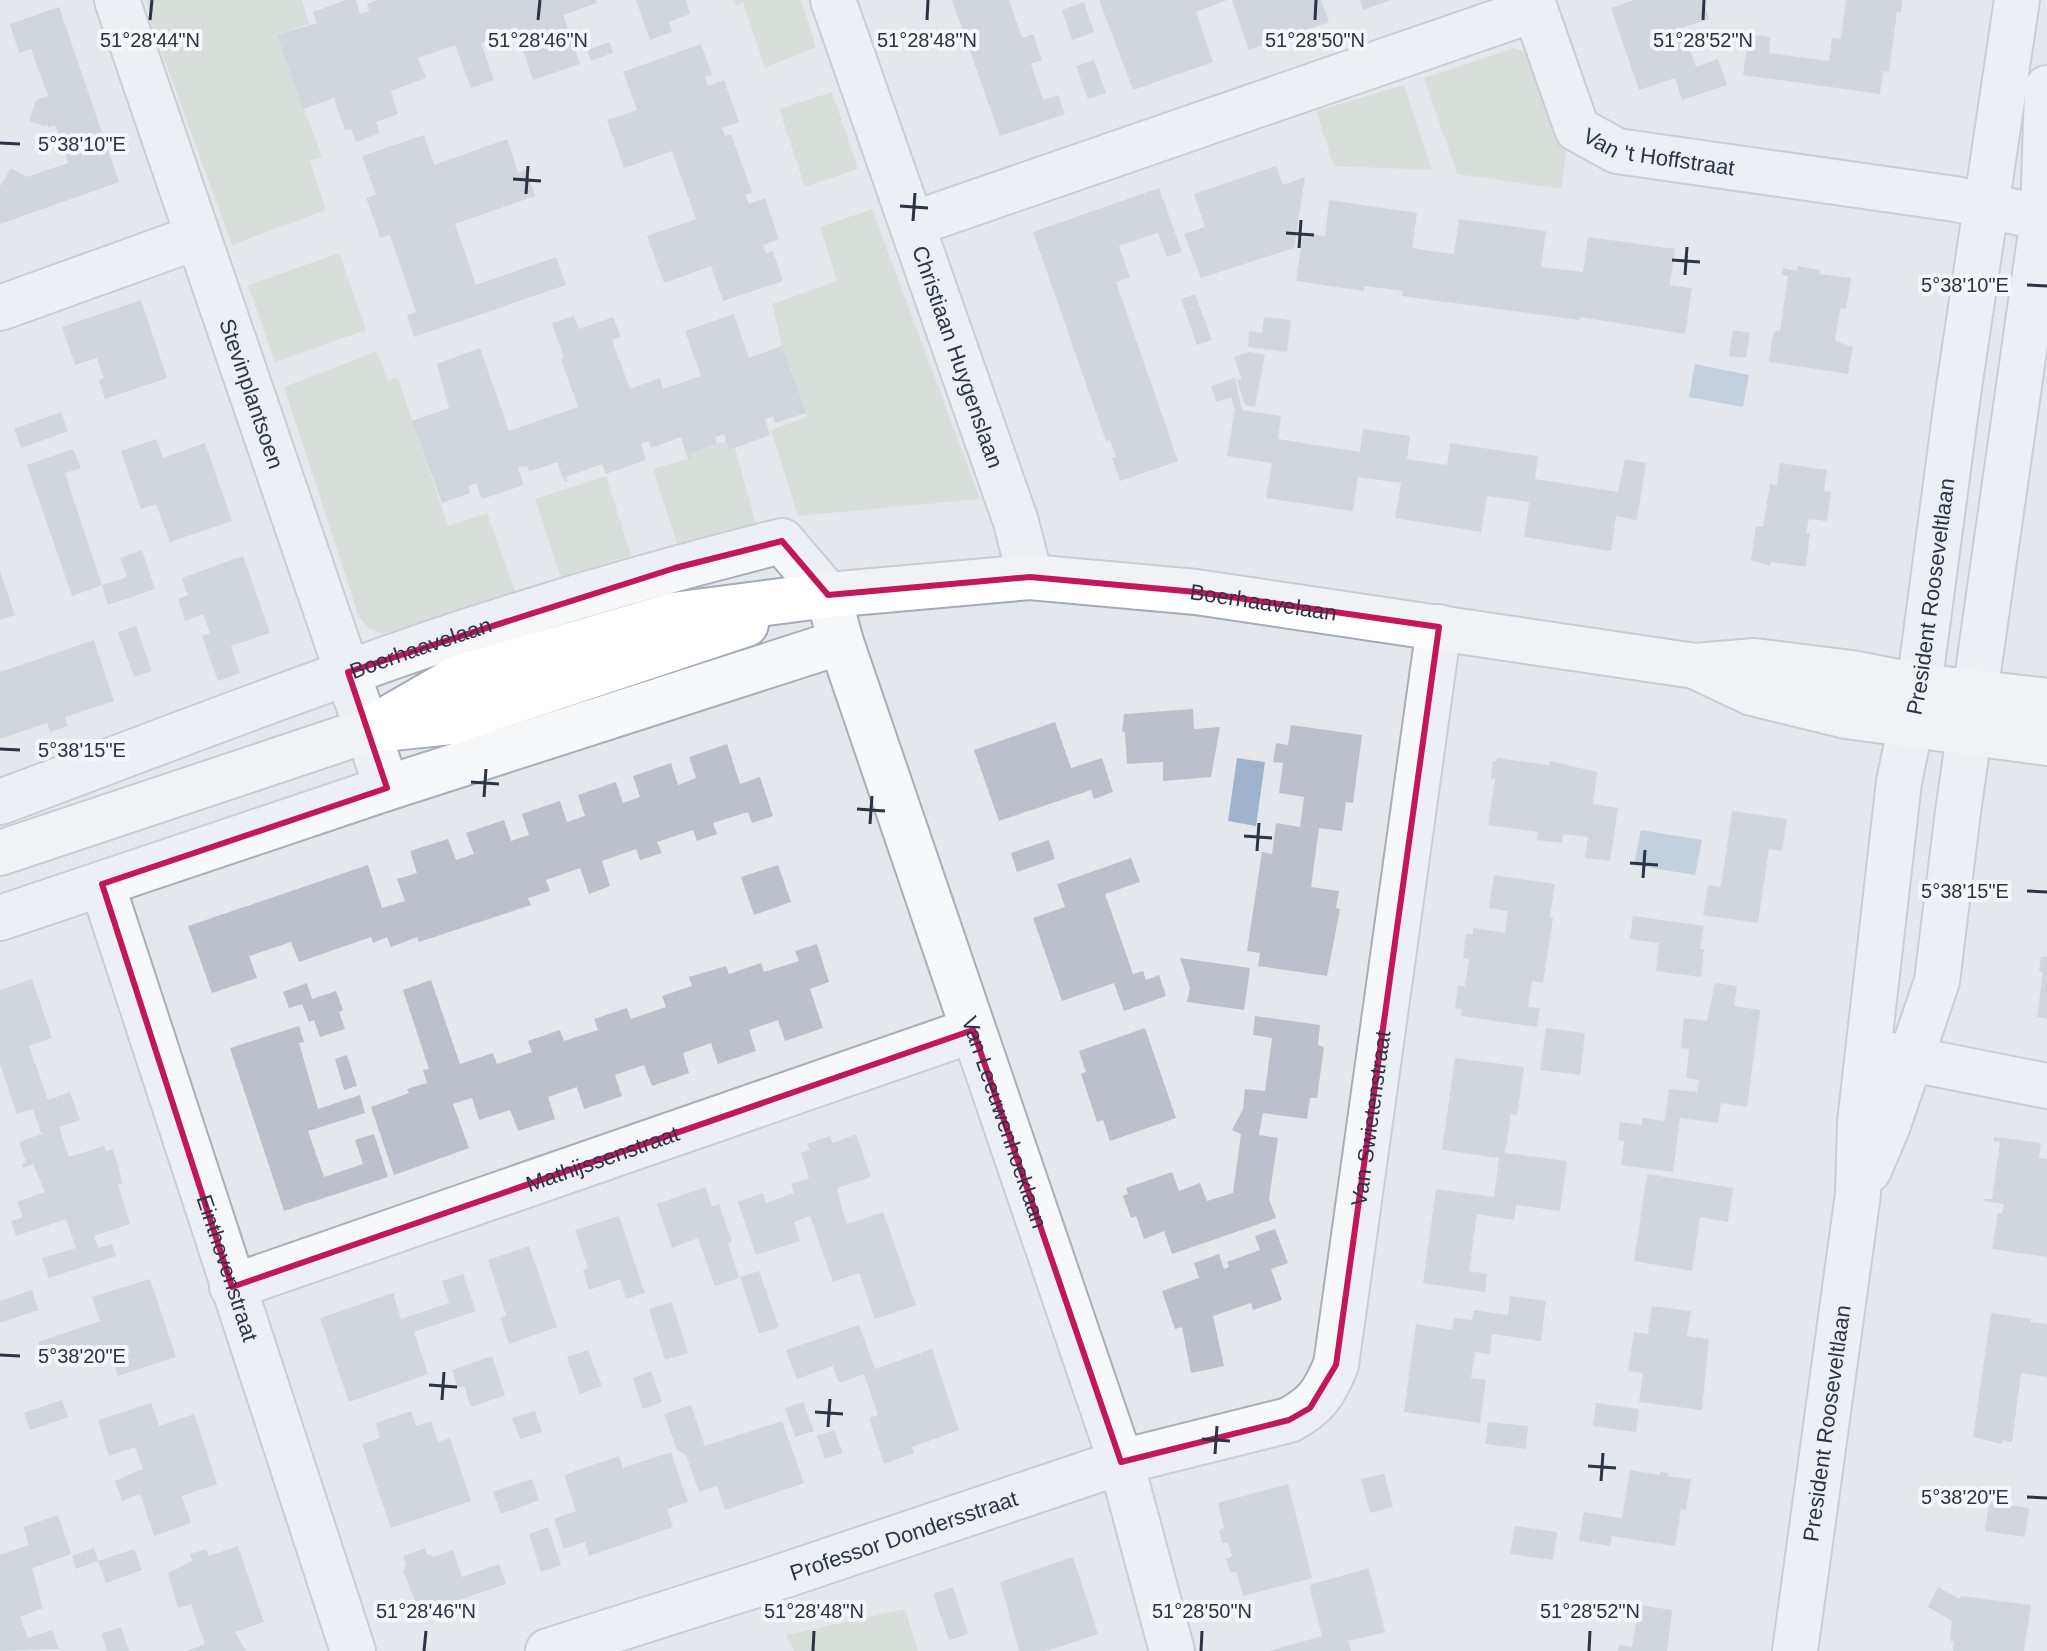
<svg xmlns="http://www.w3.org/2000/svg" width="2047" height="1651" viewBox="0 0 2047 1651" font-family="Helvetica,sans-serif">
<rect width="100%" height="100%" fill="#e4e7ec"/>
<g fill="#c9d6c5">
<polygon points="147,0 302,0 309,24 277,35 322,157 310,161 326,210 232,245 150,20"/>
<polygon points="734,0 801,0 816,47 765,68 743,3 736,6"/>
<polygon points="1514,48 1532,54 1568,142 1561,189 1457,174 1424,78"/>
<polygon points="1404,85 1432,170 1334,166 1316,111"/>
<polygon points="832,92 858,169 805,187 779,109"/>
<polygon points="872,209 980,499 798,516 771,430 807,417 782,346 772,304 837,281 820,227"/>
<polygon points="339,253 366,330 275,362 248,285"/>
<polygon points="377,351 388,380 398,378 448,526 487,513 515,591 392,632 383,633 369,629 359,617 284,387"/>
<polygon points="726,441 729,450 735,448 756,524 678,547 653,469 691,458 690,453"/>
<polygon points="606,476 631,555 561,578 535,499"/>
<polygon points="905,1609 918,1651 794,1651 786,1635"/>
</g>
<g fill="#9fb4cc">
<polygon points="1695,364 1749,375 1743,407 1689,397"/>
<polygon points="1237,758 1265,762 1256,826 1228,821"/>
<polygon points="1641,830 1702,840 1695,875 1634,865"/>
</g>
<g fill="#bbc0ca">
<polygon points="346,0 356,0 360,14 369,11 367,4 378,0 596,0 597,3 563,15 580,64 533,80 516,31 481,43 494,80 471,88 455,45 418,58 426,78 391,91 398,114 376,122 380,133 356,142 351,129 345,130 334,98 303,109 277,35 317,23 313,12"/>
<polygon points="636,0 686,0 690,14 669,22 672,32 650,40"/>
<polygon points="952,0 1009,0 1022,38 1033,34 1042,60 1031,64 1043,100 1058,95 1065,114 1000,136"/>
<polygon points="1099,0 1227,0 1196,12 1213,62 1133,90"/>
<polygon points="1232,0 1321,0 1329,22 1249,50"/>
<polygon points="1360,0 1391,0 1363,10"/>
<polygon points="1634,0 1703,0 1709,19 1682,28 1696,67 1718,59 1727,85 1682,100 1675,78 1639,90 1611,8"/>
<polygon points="1846,0 1902,0 1901,13 1897,12 1889,72 1883,71 1880,94 1743,75 1749,34 1770,37 1769,53 1829,61 1832,38 1841,39"/>
<polygon points="1084,2 1094,32 1072,40 1062,10"/>
<polygon points="59,7 119,182 0,224 0,186 11,168 27,177 68,163 55,125 48,128 48,124 44,126 29,121 36,100 48,96 31,49 19,53 10,24"/>
<polygon points="610,42 613,53 591,61 587,50"/>
<polygon points="701,44 712,75 705,77 708,86 724,80 739,122 722,128 725,136 731,134 752,192 745,195 749,204 765,198 779,239 763,245 766,254 773,251 783,281 723,301 711,266 664,283 647,236 696,219 672,151 624,168 607,120 637,110 623,72"/>
<polygon points="1094,60 1106,93 1088,99 1076,66"/>
<polygon points="424,135 434,165 507,139 518,172 526,170 535,196 455,224 476,285 556,257 566,285 414,337 407,315 416,312 390,235 380,238 370,208 366,198 376,195 362,156"/>
<polygon points="1276,166 1283,185 1305,177 1294,248 1201,278 1184,234 1205,227 1194,194"/>
<polygon points="1159,188 1182,252 1167,257 1158,233 1119,246 1130,277 1116,282 1178,461 1120,481 1112,458 1116,457 1110,440 1106,441 1033,232"/>
<polygon points="1329,200 1417,213 1412,248 1432,251 1454,254 1459,219 1546,231 1541,267 1583,272 1588,237 1675,249 1670,285 1692,288 1685,334 1580,317 1579,320 1402,296 1403,291 1364,286 1364,291 1296,281 1303,233 1325,236"/>
<polygon points="1797,266 1820,270 1819,274 1851,278 1846,309 1840,308 1835,341 1853,347 1848,374 1769,362 1773,334 1776,331 1780,331 1788,276 1782,275 1783,268 1797,271"/>
<polygon points="1195,294 1212,340 1197,345 1181,299"/>
<polygon points="141,300 167,378 105,399 99,380 104,378 97,358 75,365 62,327"/>
<polygon points="734,314 749,358 782,346 806,413 775,423 773,416 765,419 770,435 729,450 724,434 715,437 717,444 690,453 691,458 688,459 681,437 651,448 649,441 641,444 646,460 606,474 602,464 566,477 567,481 565,482 557,462 529,472 527,466 518,468 524,485 482,499 476,483 468,486 470,493 442,503 412,421 449,408 437,364 480,348 509,431 578,407 561,359 564,358 552,323 574,316 579,329 613,317 621,337 612,340 630,389 660,378 663,389 701,376 685,331"/>
<polygon points="1264,317 1291,320 1287,352 1248,347 1249,331 1262,333"/>
<polygon points="1733,330 1750,333 1746,358 1729,356"/>
<polygon points="1249,352 1265,355 1255,407 1245,405 1237,380 1242,379 1234,357"/>
<polygon points="1235,378 1242,410 1281,416 1278,439 1360,452 1363,429 1410,436 1407,459 1447,465 1450,443 1516,453 1538,456 1535,479 1618,492 1625,459 1646,463 1637,520 1616,516 1611,551 1524,537 1529,502 1487,496 1481,532 1395,518 1401,483 1358,477 1353,511 1266,498 1272,463 1227,456 1235,409 1231,397 1216,402 1211,386"/>
<polygon points="61,412 68,431 21,448 14,429"/>
<polygon points="156,439 163,458 205,443 232,521 170,542 156,504 141,509 121,451"/>
<polygon points="73,449 81,468 65,473 102,585 72,596 27,465"/>
<polygon points="1780,463 1827,470 1824,491 1831,492 1827,521 1809,519 1806,533 1810,533 1806,567 1771,562 1770,566 1751,560 1756,526 1763,527 1770,484 1777,485"/>
<polygon points="142,550 155,589 108,605 102,585 127,577 120,558"/>
<polygon points="243,556 270,633 231,646 240,673 218,681 202,636 210,633 203,614 185,621 178,599 188,595 182,578"/>
<polygon points="0,571 15,615 0,620"/>
<polygon points="136,626 152,671 134,677 118,632"/>
<polygon points="94,640 114,701 65,717 68,726 50,732 47,723 0,739 0,672"/>
<polygon points="1193,709 1194,729 1220,727 1211,777 1163,781 1163,762 1127,764 1125,732 1122,732 1124,714"/>
<polygon points="1055,722 1071,768 1102,758 1113,792 1094,799 1091,790 999,821 974,750"/>
<polygon points="1291,725 1362,735 1353,803 1346,802 1342,831 1319,828 1311,887 1339,891 1336,908 1340,909 1327,976 1258,966 1260,953 1247,951 1262,852 1272,854 1276,823 1300,827 1304,797 1279,793 1283,763 1273,762 1276,743 1288,745"/>
<polygon points="727,744 740,784 760,777 773,816 752,823 748,812 713,823 717,834 697,841 693,830 657,842 662,853 640,860 636,849 602,861 610,886 589,894 580,868 546,880 550,891 528,898 531,905 419,942 417,937 391,947 387,937 373,943 371,937 299,962 291,942 249,956 257,978 212,993 188,926 368,865 382,908 405,901 397,879 417,873 410,851 448,839 456,860 474,854 466,833 504,820 511,841 529,835 522,814 560,801 567,822 585,816 578,795 616,782 623,803 640,797 633,776 671,763 678,785 696,778 689,757"/>
<polygon points="1497,758 1549,765 1550,761 1597,772 1593,804 1618,808 1610,861 1585,858 1588,837 1563,834 1562,843 1537,840 1538,832 1488,825 1495,779 1491,779 1493,761 1497,761"/>
<polygon points="1732,811 1787,819 1782,851 1769,849 1758,923 1703,915 1708,885 1721,887"/>
<polygon points="1049,840 1055,859 1017,872 1011,853"/>
<polygon points="1131,858 1140,882 1105,894 1133,974 1143,971 1146,980 1159,975 1166,996 1124,1011 1114,983 1062,1001 1033,918 1065,907 1057,884"/>
<polygon points="778,865 791,902 754,915 741,877"/>
<polygon points="1494,875 1555,884 1550,917 1553,918 1543,983 1532,981 1528,1007 1540,1008 1537,1027 1461,1016 1462,1009 1455,1008 1458,985 1465,987 1469,959 1463,958 1466,934 1473,934 1473,928 1505,933 1508,911 1489,908"/>
<polygon points="1633,916 1704,926 1700,949 1704,949 1701,977 1656,971 1659,943 1630,939"/>
<polygon points="817,944 829,982 810,989 823,1028 785,1041 778,1020 749,1030 756,1051 718,1064 711,1043 683,1053 689,1073 652,1086 644,1065 615,1075 622,1096 584,1109 577,1087 548,1097 555,1119 518,1131 510,1110 479,1120 472,1098 453,1104 469,1148 394,1175 371,1107 409,1093 407,1089 427,1083 423,1070 429,1069 403,990 431,980 460,1064 493,1053 497,1064 532,1052 528,1041 560,1030 564,1041 598,1030 594,1019 627,1008 631,1019 666,1007 662,996 692,986 689,977 726,966 729,974 761,963 764,972 799,961 795,951"/>
<polygon points="2047,956 2047,1019 2037,1017 2043,973 2039,971 2041,957"/>
<polygon points="1180,958 1250,968 1244,1010 1187,1002 1190,988"/>
<polygon points="32,979 52,1038 29,1046 48,1100 70,1092 80,1120 59,1127 69,1157 104,1146 106,1151 113,1149 123,1183 118,1185 130,1224 94,1236 98,1248 112,1244 116,1256 49,1278 42,1258 76,1248 66,1219 16,1236 11,1221 23,1217 17,1202 45,1192 33,1164 23,1168 22,1164 26,1162 19,1142 44,1133 41,1133 33,1109 17,1114 0,1064 0,990"/>
<polygon points="307,983 312,999 336,991 343,1010 339,1012 345,1029 320,1037 314,1020 309,1022 302,1004 289,1008 283,992"/>
<polygon points="1715,983 1737,986 1734,1006 1760,1010 1747,1107 1721,1103 1718,1123 1680,1118 1673,1172 1621,1165 1624,1141 1618,1140 1620,1122 1642,1125 1642,1118 1665,1121 1669,1089 1697,1092 1699,1080 1686,1078 1689,1049 1681,1048 1684,1018 1707,1021"/>
<polygon points="1255,1016 1320,1025 1318,1045 1324,1047 1317,1098 1310,1098 1307,1119 1263,1113 1259,1135 1278,1138 1269,1199 1276,1218 1172,1254 1164,1231 1144,1239 1136,1216 1131,1218 1123,1196 1128,1194 1126,1188 1172,1172 1179,1191 1200,1183 1207,1201 1233,1193 1241,1134 1232,1130 1243,1109 1245,1089 1265,1091 1272,1038 1253,1035"/>
<polygon points="299,1026 304,1042 299,1043 318,1109 360,1095 365,1113 308,1131 324,1177 363,1164 355,1140 374,1134 388,1177 284,1211 230,1048"/>
<polygon points="1145,1028 1176,1118 1110,1141 1103,1120 1097,1122 1081,1074 1086,1072 1079,1051"/>
<polygon points="1546,1028 1585,1033 1580,1075 1540,1070"/>
<polygon points="347,1055 357,1086 344,1090 335,1059"/>
<polygon points="1455,1058 1524,1067 1517,1115 1511,1114 1505,1153 1567,1161 1560,1211 1516,1205 1514,1220 1477,1214 1469,1271 1487,1274 1485,1292 1423,1283 1436,1189 1494,1197 1499,1158 1442,1150"/>
<polygon points="856,1134 871,1177 837,1188 841,1206 847,1224 883,1212 916,1305 875,1319 859,1273 833,1282 810,1216 794,1222 800,1241 756,1255 738,1202 763,1193 766,1203 794,1193 791,1184 809,1178 801,1153 810,1150 807,1144 830,1136 833,1143"/>
<polygon points="1994,1137 2041,1143 2039,1158 2047,1159 2047,1257 1992,1249 1998,1213 2002,1214 2004,1204 1983,1201 1983,1199 1992,1199 2000,1142 1993,1141"/>
<polygon points="1647,1174 1733,1188 1728,1222 1700,1217 1692,1271 1634,1261"/>
<polygon points="705,1187 712,1206 719,1204 732,1241 728,1243 739,1278 715,1286 698,1238 672,1248 657,1204"/>
<polygon points="619,1216 645,1293 626,1299 620,1279 589,1290 583,1270 588,1268 575,1230"/>
<polygon points="1275,1229 1288,1263 1271,1269 1282,1300 1253,1310 1251,1303 1213,1316 1224,1366 1191,1373 1182,1327 1175,1329 1162,1291 1199,1278 1194,1263 1219,1254 1224,1269 1229,1267 1227,1262 1260,1250 1255,1236"/>
<polygon points="529,1246 557,1327 509,1344 500,1318 506,1315 488,1260"/>
<polygon points="759,1271 779,1327 759,1334 740,1277"/>
<polygon points="463,1274 476,1311 414,1332 428,1374 349,1402 320,1318 396,1292 394,1296 401,1319 449,1303 442,1281"/>
<polygon points="150,1279 176,1357 118,1376 110,1353 82,1362 76,1346 44,1357 38,1342 100,1321 92,1297"/>
<polygon points="32,1290 38,1310 0,1323 0,1301"/>
<polygon points="1510,1296 1546,1301 1541,1341 1492,1334 1490,1354 1475,1352 1471,1378 1486,1380 1480,1423 1404,1412 1416,1324 1452,1330 1454,1318 1472,1320 1474,1310 1508,1315"/>
<polygon points="672,1302 688,1353 665,1360 649,1309"/>
<polygon points="1652,1306 1691,1311 1687,1336 1709,1339 1702,1410 1639,1402 1643,1373 1628,1371 1634,1332 1648,1334"/>
<polygon points="1991,1313 2031,1319 2031,1322 2047,1324 2047,1377 2021,1373 2012,1442 2002,1440 2002,1444 1973,1437"/>
<polygon points="859,1325 875,1369 932,1349 959,1430 912,1447 914,1453 884,1464 869,1418 878,1415 864,1374 839,1383 833,1366 797,1379 786,1350"/>
<polygon points="588,1350 602,1386 580,1394 567,1357"/>
<polygon points="492,1356 505,1395 471,1407 464,1386 458,1388 452,1370"/>
<polygon points="651,1371 662,1402 643,1409 633,1378"/>
<polygon points="62,1400 68,1417 30,1430 24,1413"/>
<polygon points="803,1402 814,1431 795,1437 785,1408"/>
<polygon points="151,1403 159,1426 194,1414 217,1484 182,1496 191,1523 154,1536 140,1494 122,1501 115,1481 143,1469 135,1447 109,1456 98,1420"/>
<polygon points="1596,1403 1639,1409 1636,1432 1593,1426"/>
<polygon points="691,1405 705,1446 782,1421 804,1483 725,1510 717,1486 699,1492 686,1455 677,1450 664,1414"/>
<polygon points="411,1411 416,1426 431,1421 438,1442 450,1438 471,1501 391,1528 362,1444 380,1438 376,1423"/>
<polygon points="535,1411 542,1432 520,1439 512,1418"/>
<polygon points="1488,1422 1528,1426 1526,1449 1485,1444"/>
<polygon points="834,1430 843,1453 825,1459 817,1436"/>
<polygon points="671,1452 688,1502 667,1509 673,1527 589,1556 585,1542 564,1549 554,1519 576,1511 564,1475 619,1456 623,1468"/>
<polygon points="1630,1470 1660,1475 1660,1472 1669,1473 1668,1476 1691,1479 1686,1510 1681,1509 1675,1546 1612,1536 1610,1546 1579,1541 1584,1512 1622,1518"/>
<polygon points="1384,1474 1393,1507 1370,1513 1361,1479"/>
<polygon points="532,1479 539,1500 501,1514 493,1492"/>
<polygon points="1288,1484 1312,1578 1243,1596 1236,1572 1230,1572 1226,1559 1232,1556 1228,1543 1222,1543 1219,1531 1224,1528 1218,1503"/>
<polygon points="1989,1502 2029,1508 2025,1537 1985,1531"/>
<polygon points="58,1515 71,1554 32,1568 43,1608 20,1617 28,1638 52,1630 59,1649 0,1651 0,1555 29,1545 23,1527"/>
<polygon points="1515,1526 1557,1532 1553,1560 1510,1554"/>
<polygon points="548,1527 561,1565 541,1572 529,1534"/>
<polygon points="238,1546 264,1622 235,1632 246,1651 187,1651 205,1644 191,1604 178,1608 168,1573 193,1561 190,1554 206,1549 209,1556"/>
<polygon points="94,1548 98,1561 76,1569 72,1556"/>
<polygon points="425,1548 427,1555 431,1554 432,1557 453,1550 462,1577 499,1564 506,1584 420,1613 403,1571 406,1565 403,1556"/>
<polygon points="134,1549 142,1570 106,1583 98,1561"/>
<polygon points="1073,1557 1098,1634 1046,1651 1019,1651 1000,1582"/>
<polygon points="1369,1568 1385,1632 1348,1641 1351,1651 1269,1651 1322,1636 1309,1585"/>
<polygon points="953,1587 968,1634 949,1640 933,1594"/>
<polygon points="1938,1587 1960,1599 1961,1596 2031,1605 2024,1651 1953,1651 1954,1641 1950,1641 1952,1621 1928,1607"/>
<polygon points="1639,1605 1672,1610 1667,1651 1618,1651 1619,1645 1632,1647"/>
<polygon points="121,1627 129,1651 107,1651 101,1634"/>
</g>
<g fill="none" stroke-linecap="round" stroke-linejoin="round">
<defs>
<g id="minor">
<path id="s1" d="M117 0 387 788"/>
<path id="s2" d="M833 0 1016 522 1030 577"/>
<path id="s3" d="M913 224 1535 9 1577 129 1617 151 1955 199 2043 218"/>
<polyline points="0,308 197,237"/>
<path id="s4" d="M0 802C116 759 231 714 347 673 489 621 635 578 782 541L828 595 841 642 1121 1462 1172 1651"/>
<path id="s5" d="M102 884 353 1651"/>
<polyline points="0,918 387,788 841,642"/>
<polyline points="1881,1053 2047,1086"/>
<polyline points="1869,1170 1888,1125 1937,981 1958,812 2043,218 2047,88"/>
<path id="s6" d="M232 1287 973 1030"/>
<path id="s7" d="M548 1651 762 1583 1121 1462 1289 1420C1317 1405 1324 1393 1336 1365L1439 627"/>
<path id="s8" d="M1795 1651 1858 1194 1860 1122 1899 782 1919 686 1958 394 2017 0"/>
</g>
<g id="major">
<polyline points="1697,667 1752,693 1846,716 2047,743"/>
<polyline points="383,729 451,722 746,624"/>
<path id="s9" d="M0 853 368 730 458 678 673 615 828 595 1030 577 1196 592 1695 666 1755 661 1852 673 1919 686 2047 701"/>
</g>
</defs>
<use href="#minor" stroke="#a9aeb7" stroke-width="48"/>
<use href="#major" stroke="#a3abb8" stroke-width="48"/>
<use href="#minor" stroke="#f7f8fa" stroke-width="44"/>
<use href="#major" stroke="#fff" stroke-width="44"/>
</g>
<path d="M0 0H2047V1651H0ZM782 541 828 595 1030 577 1196 592 1439 627 1336 1365 1310 1408 1289 1420 1121 1462 973 1030 232 1287 102 884 387 788 348 672 675 568Z" fill="#e4e7ec" fill-opacity=".55" fill-rule="evenodd"/>
<path fill="none" stroke="#c2185b" stroke-width="6" stroke-linejoin="round" d="M782 541 828 595 1030 577 1196 592 1439 627 1336 1365 1310 1408 1289 1420 1121 1462 973 1030 232 1287 102 884 387 788 348 672 675 568Z"/>
<path fill="none" stroke="#2b3445" stroke-width="3" d="M150 20 152 0M538 20 540 0M927 20 928 0M1315 20 1316 0M1703 20 1704 0M0 143 20 144M513 179 541 181M526 194 528 166M900 206 928 208M913 221 915 193M1286 233 1314 235M1299 248 1301 220M1672 260 1700 262M1685 275 1687 247M2027 285 2047 286M0 749 20 750M471 782 499 784M484 797 486 769M857 809 885 811M870 824 872 796M1244 836 1272 838M1257 851 1259 823M1630 863 1658 865M1643 878 1645 850M2027 891 2047 892M0 1355 20 1356M429 1385 457 1387M442 1400 444 1372M815 1412 843 1414M828 1427 830 1399M1202 1439 1230 1441M1215 1454 1217 1426M1588 1466 1616 1468M1601 1481 1603 1453M2027 1497 2047 1498M424 1651 426 1631M813 1651 814 1631M1201 1651 1202 1631M1589 1651 1590 1631"/>
<g text-anchor="middle" dominant-baseline="central" stroke-width="8" stroke-linejoin="round" paint-order="stroke">
<g font-size="22" fill="#2b3445" stroke="#f4f6f9">
<text stroke="none"><textPath href="#s3" startOffset="872">Van 't Hoffstraat</textPath></text>
<text stroke="none"><textPath href="#s2" startOffset="378">Christiaan Huygenslaan</textPath></text>
<text stroke="none"><textPath href="#s1" startOffset="416">Stevinplantsoen</textPath></text>
<text stroke="none"><textPath href="#s8" startOffset="1064">President Rooseveltlaan</textPath></text>
<text stroke="none"><textPath href="#s9" startOffset="1310">Boerhaavelaan</textPath></text>
<text stroke="none"><textPath href="#s4" startOffset="448">Boerhaavelaan</textPath></text>
<text stroke="none"><textPath href="#s7" startOffset="1100">Van Swietenstraat</textPath></text>
<text stroke="none"><textPath href="#s4" startOffset="1452">Van Leeuwenhoeklaan</textPath></text>
<text stroke="none"><textPath href="#s6" startOffset="392">Mathijssenstraat</textPath></text>
<text stroke="none"><textPath href="#s5" startOffset="404">Einthovenstraat</textPath></text>
<text stroke="none"><textPath href="#s8" startOffset="230">President Rooseveltlaan</textPath></text>
<text stroke="none"><textPath href="#s7" startOffset="374">Professor Dondersstraat</textPath></text>
</g>
</g>
<g font-size="20" text-anchor="middle" fill="#2b3445" stroke="#f4f6f9" stroke-width="8" stroke-linejoin="round" paint-order="stroke">
<text x="150" y="47">51°28'44"N</text>
<text x="538" y="47">51°28'46"N</text>
<text x="927" y="47">51°28'48"N</text>
<text x="1315" y="47">51°28'50"N</text>
<text x="1703" y="47">51°28'52"N</text>
<text x="82" y="151">5°38'10"E</text>
<text x="1965" y="292">5°38'10"E</text>
<text x="82" y="757">5°38'15"E</text>
<text x="1965" y="898">5°38'15"E</text>
<text x="82" y="1363">5°38'20"E</text>
<text x="1965" y="1504">5°38'20"E</text>
<text x="426" y="1618">51°28'46"N</text>
<text x="814" y="1618">51°28'48"N</text>
<text x="1202" y="1618">51°28'50"N</text>
<text x="1590" y="1618">51°28'52"N</text>
</g>
</svg>
